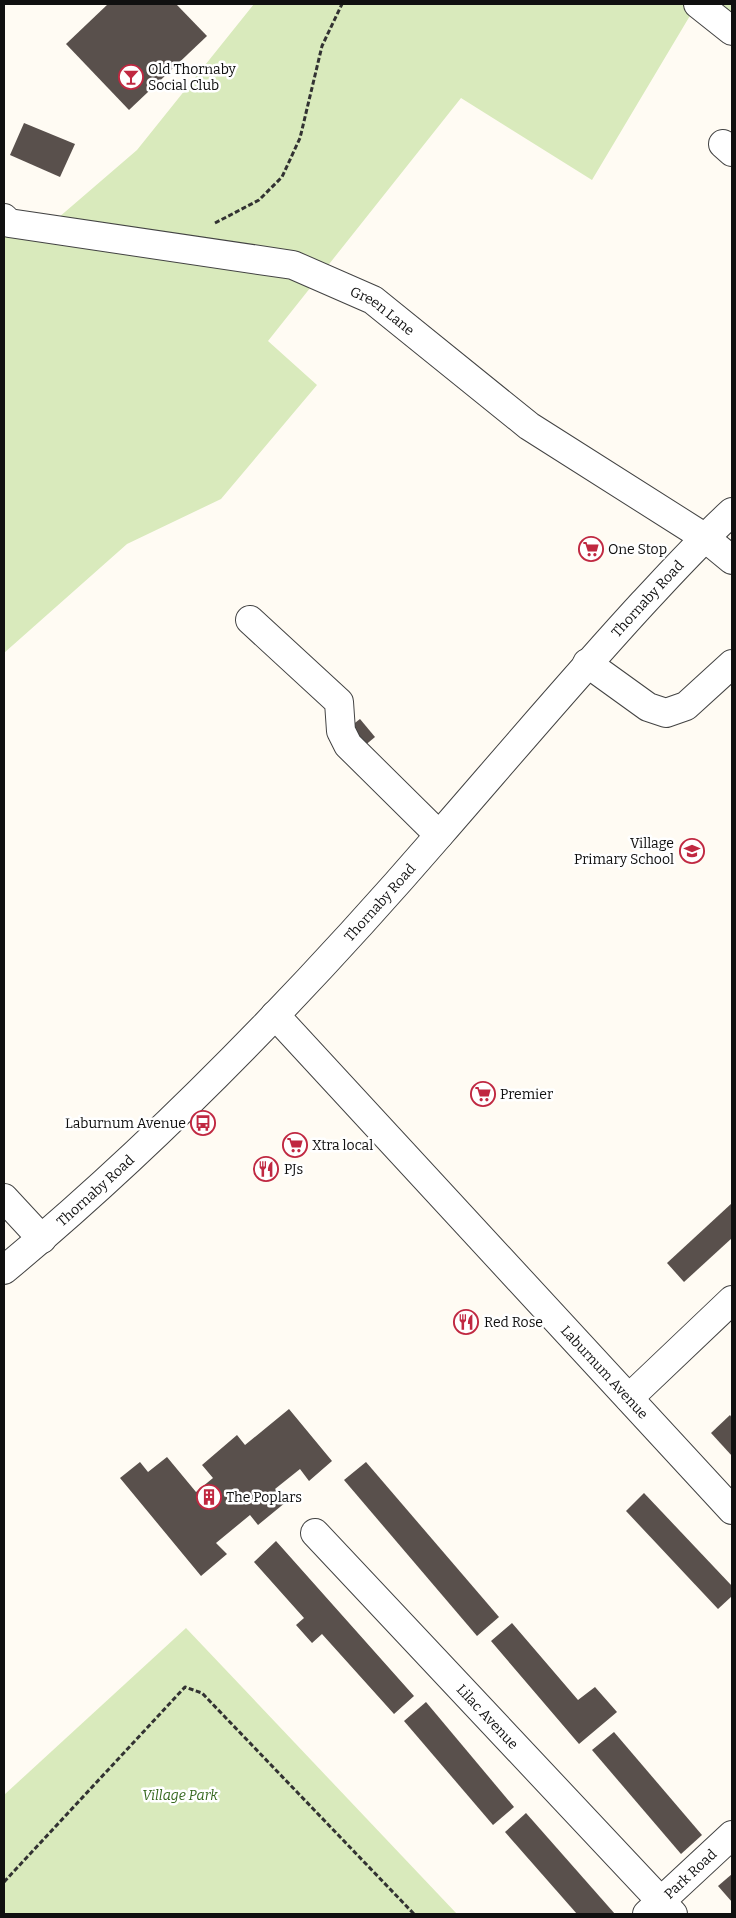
<svg xmlns="http://www.w3.org/2000/svg" width="736" height="1918" viewBox="0 0 736 1918" font-family="Bitter,serif">
<rect width="100%" height="100%" fill="#fffbf3"/>
<g fill="#d9eabc">
<polygon points="254,4 732,4 732,38 694,9 592,180 461,98 268,341 317,385 221,499 127,544 4,653 4,227 58,218 137,150"/>
<polygon points="186,1628 457,1914 4,1914 4,1795"/>
</g>
<g fill="#59504c">
<polygon points="108,4 176,4 207,36 129,110 66,44"/>
<polygon points="24,123 75,144 60,177 10,155"/>
<polygon points="360,719 375,737 363,747 347,729"/>
<polygon points="732,1203 732,1238 684,1282 667,1263"/>
<polygon points="289,1409 332,1461 309,1481 300,1469 275,1489 286,1502 258,1525 250,1515 216,1543 227,1554 201,1576 120,1478 140,1462 148,1472 167,1457 196,1492 213,1478 202,1465 237,1435 245,1445"/>
<polygon points="730,1415 732,1418 732,1456 711,1433"/>
<polygon points="366,1462 499,1617 477,1636 344,1480"/>
<polygon points="644,1493 732,1586 732,1596 718,1609 626,1511"/>
<polygon points="276,1541 414,1696 394,1714 322,1634 312,1643 296,1625 304,1618 254,1562"/>
<polygon points="512,1623 578,1700 595,1687 617,1712 579,1744 491,1641"/>
<polygon points="426,1702 514,1807 493,1825 404,1721"/>
<polygon points="614,1732 702,1835 681,1854 592,1750"/>
<polygon points="526,1813 615,1914 577,1914 505,1832"/>
<polygon points="732,1874 732,1902 718,1886"/>
</g>
<g fill="none" stroke-linecap="round" stroke-linejoin="round">
<defs>
<g id="minor">
<polyline points="698,4 732,31"/>
<polyline points="723,144 732,152"/>
<path id="s1" d="M4 218 9 223 293 265 373 300 529 426 704 537 732 560"/>
<polyline points="250,620 339,702 341,731 348,745 439,835"/>
<polyline points="587,663 648,707 666,713 686,706 732,664"/>
<path id="s2" d="M275 1015 732 1510"/>
<polyline points="4,1198 42,1239"/>
<path id="s3" d="M4 1270C163 1138 306 989 441 833 508 756 574 678 643 603 672 572 701 540 732 512"/>
<polyline points="629,1398 732,1300"/>
<path id="s4" d="M315 1533 673 1914"/>
<path id="s5" d="M647 1914 732 1835"/>
</g>
</defs>
<use href="#minor" stroke="#434343" stroke-width="30"/>
<g stroke="#323232" stroke-width="3" stroke-dasharray="5 2.5" stroke-linecap="butt">
<polyline points="215,223 259,200 282,177 300,138 322,46 342,4"/>
<polyline points="4,1882 185,1687 202,1693 414,1914"/>
</g>
<use href="#minor" stroke="#fff" stroke-width="28"/>
</g>
<defs>
<symbol id="bar-ring" viewBox="-11 -11 22 22"><circle r="9.5" fill="#fff" stroke="#c02841" stroke-width="1.5"/><path d="M-6-5H6L.8 .8V4.5H3.5V6h-7V4.5H-.8V.8Z" fill="#c02841"/></symbol>
<symbol id="supermarket-ring" viewBox="-11 -11 22 22"><circle r="9.5" fill="#fff" stroke="#c02841" stroke-width="1.5"/><path d="M-6-5.5h2.5l.6 2H6L4.5 2H-2.5L-4.4-4H-6ZM-1.5 3.2a1.3 1.3 0 1 0 .1 0ZM3 3.2a1.3 1.3 0 1 0 .1 0Z" fill="#c02841"/></symbol>
<symbol id="school-ring" viewBox="-11 -11 22 22"><circle r="9.5" fill="#fff" stroke="#c02841" stroke-width="1.5"/><path d="M0-5L7-2L0 1L-7-2ZM-4 1L0 2.5L4 1V4Q0 6-4 4Z" fill="#c02841"/></symbol>
<symbol id="bus-ring" viewBox="-11 -11 22 22"><circle r="9.5" fill="#fff" stroke="#c02841" stroke-width="1.5"/><path d="M-5-6H5V4H4V6H2V4H-2V6H-4V4H-5ZM-3.5-4V0h7V-4ZM-3.5 1.2v1.5H-2V1.2ZM2 1.2v1.5H3.5V1.2Z" fill="#c02841"/></symbol>
<symbol id="restaurant-ring" viewBox="-11 -11 22 22"><circle r="9.5" fill="#fff" stroke="#c02841" stroke-width="1.5"/><path d="M-5-6h1v4h1v-4h1v4h1v-4h1v5L-1.5 .5V6h-2V.5L-5-1ZM5-6V6H3V1.5H1.5Q1.5-4 5-6Z" fill="#c02841"/></symbol>
<symbol id="building-ring" viewBox="-11 -11 22 22"><circle r="9.5" fill="#fff" stroke="#c02841" stroke-width="1.5"/><path d="M-4-6H4V6H1V3H-1V6H-4ZM-2.5-4.3h1.7v1.8h-1.7ZM.8-4.3h1.7v1.8H.8ZM-2.5-1h1.7V.8h-1.7ZM.8-1h1.7V.8H.8Z" fill="#c02841"/></symbol>
</defs>
<g fill-rule="evenodd">
<use href="#bar-ring" x="117" y="63" width="28" height="28"/>
<use href="#supermarket-ring" x="577" y="535" width="28" height="28"/>
<use href="#school-ring" x="678" y="837" width="28" height="28"/>
<use href="#supermarket-ring" x="469" y="1080" width="28" height="28"/>
<use href="#bus-ring" x="189" y="1109" width="28" height="28"/>
<use href="#supermarket-ring" x="281" y="1131" width="28" height="28"/>
<use href="#restaurant-ring" x="252" y="1155" width="28" height="28"/>
<use href="#restaurant-ring" x="452" y="1308" width="28" height="28"/>
<use href="#building-ring" x="195" y="1483" width="28" height="28"/>
</g>
<g text-anchor="middle" dominant-baseline="central" stroke-width="5" stroke-linejoin="round" paint-order="stroke">
<g font-size="14" fill="#101010" stroke="#fff" text-anchor="start">
<text x="148" y="69">Old Thornaby<tspan x="148" dy="16">Social Club</tspan></text>
<text x="608" y="549">One Stop</text>
<text x="674" y="843" text-anchor="end">Village<tspan x="674" dy="16">Primary School</tspan></text>
<text x="500" y="1094">Premier</text>
<text x="186" y="1123" text-anchor="end">Laburnum Avenue</text>
<text x="312" y="1145">Xtra local</text>
<text x="284" y="1169">PJs</text>
<text x="484" y="1322">Red Rose</text>
<text x="226" y="1497">The Poplars</text>
</g>
<g font-size="14" fill="#101010" stroke="#fff">
<text stroke="none"><textPath href="#s1" startOffset="395">Green Lane</textPath></text>
<text stroke="none"><textPath href="#s3" startOffset="931">Thornaby Road</textPath></text>
<text stroke="none"><textPath href="#s3" startOffset="526">Thornaby Road</textPath></text>
<text stroke="none"><textPath href="#s3" startOffset="121">Thornaby Road</textPath></text>
<text stroke="none"><textPath href="#s2" startOffset="486">Laburnum Avenue</textPath></text>
<text stroke="none"><textPath href="#s4" startOffset="252">Lilac Avenue</textPath></text>
<text stroke="none"><textPath href="#s5" startOffset="59">Park Road</textPath></text>
</g>
<g font-size="14" font-style="italic" fill="#37691f" stroke="#fff">
<text x="180" y="1795">Village Park</text>
</g>
</g>
<rect width="736" height="1918" fill="none" stroke="#101010" stroke-width="10"/>
</svg>
